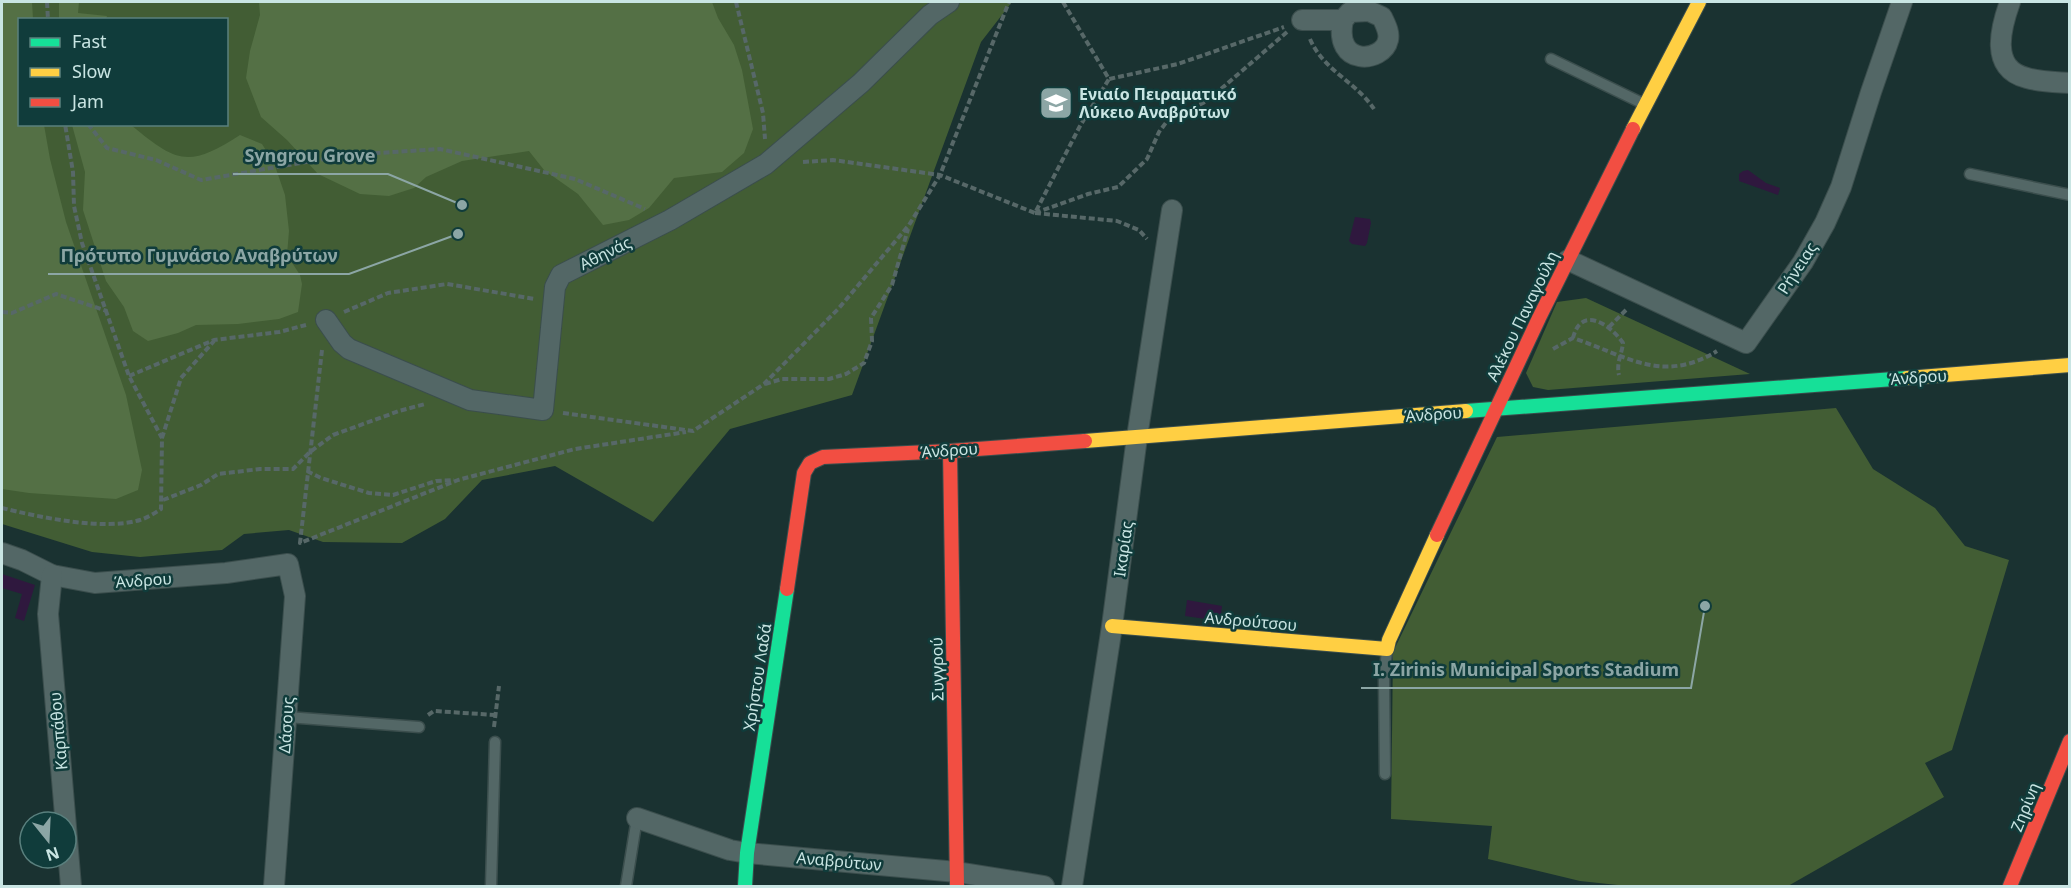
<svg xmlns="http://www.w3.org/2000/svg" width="2071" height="888" viewBox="0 0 2071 888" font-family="'Noto Sans',sans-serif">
<rect width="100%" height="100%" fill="#1a3231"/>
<g fill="#425d34" fill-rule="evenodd">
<path d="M2 2H1012L981 42 852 395 730 429 653 522 555 466 482 480 445 519 402 543 323 542 289 530 244 534 222 550 140 557 92 552 2 524ZM20 20H226V124H20Z"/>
<polygon points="1586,298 1750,374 1548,390 1533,387 1526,373 1557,302"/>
<polygon points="1836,408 1873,469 1935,508 1965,546 2009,560 1952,750 1925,763 1944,797 1788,886 1627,886 1580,881 1488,859 1492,826 1391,819 1393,652 1497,437"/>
</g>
<g fill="#547045">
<polygon points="2,2 32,2 33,19 20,20 20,124 44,125 50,159 66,222 126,395 142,470 138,490 116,499 29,493 2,489"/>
<polygon points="59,2 79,2 78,13 107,16 106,19 59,19"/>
<polygon points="259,2 712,2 718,18 734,45 742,70 753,129 744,153 722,172 674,178 649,208 629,220 603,225 578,194 544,170 529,151 462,161 426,177 414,188 389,196 360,194 318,174 287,140 261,117 246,78 250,51 260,15"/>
<path d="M72 125H131C176 162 188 169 240 135L262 144 274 163 285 195 289 231 287 255 300 275 302 284 298 312 279 319 238 324 196 325 178 333 148 341 133 331 124 307 106 281 83 210 85 172Z"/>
</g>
<g fill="#2f183e">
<polygon points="1748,170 1766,183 1780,188 1778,195 1739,181 1739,174 1743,171"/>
<polygon points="1355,217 1370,219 1371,223 1367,243 1365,246 1352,244 1349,241"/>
<polygon points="2,574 35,585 24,621 15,618 22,594 2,588"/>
<polygon points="1187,600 1222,606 1220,621 1185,616"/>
</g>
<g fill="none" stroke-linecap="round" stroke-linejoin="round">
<defs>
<g id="lane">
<polyline points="1551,59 1644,104"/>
<polyline points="1970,174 2070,195"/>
<polyline points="287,717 419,727"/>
<polyline points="1385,774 1384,680 1387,650"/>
<polyline points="491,886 495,742"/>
<polyline points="626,886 637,818"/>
</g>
<g id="street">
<path d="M2010 2C2001 27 1989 69 2027 78 2040 82 2056 82 2070 83"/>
<path d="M1302 20H1343L1350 12 1369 11 1382 17C1385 24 1390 32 1388 40 1383 63 1333 67 1343 20"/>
<polyline points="1568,260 1746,343 1803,262 1825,223 1841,187 1871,92 1902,2"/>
<polyline points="326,320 342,343 349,349 470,400 543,410 555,287 561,275 670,220 766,164 861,83 930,15 949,2"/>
<polyline points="2,553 22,560 52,575 95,583 226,573 288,564 295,596 274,886"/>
<polyline points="52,575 48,614 71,886"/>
<polyline points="637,818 730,850 747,853 957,872 1044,886"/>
<polyline points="1072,886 1112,626 1137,437 1172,210"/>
</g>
<g id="fast">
<polyline points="1466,411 1907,378"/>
<polyline points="745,886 747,853 787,589"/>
</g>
<g id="slow">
<polyline points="1633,129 1699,2"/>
<polyline points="1907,378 2070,365"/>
<polyline points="1085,441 1466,411"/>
<polyline points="1112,626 1387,649 1389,640 1437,535"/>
</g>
<g id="jam">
<polyline points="950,451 957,886"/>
<polyline points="1437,535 1539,318 1633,129"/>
<polyline points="787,589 804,473 810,463 823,457 950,451 1085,441"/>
<polyline points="2010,886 2070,741"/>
</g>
</defs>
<use href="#lane" stroke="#3b4e4d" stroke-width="13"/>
<use href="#street" stroke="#3b4e4d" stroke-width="22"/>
<use href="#fast" stroke="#3b4e4d" stroke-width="16"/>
<use href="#slow" stroke="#3b4e4d" stroke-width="16"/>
<use href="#jam" stroke="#3b4e4d" stroke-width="16"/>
<g stroke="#576868" stroke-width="4" stroke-dasharray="6 3" stroke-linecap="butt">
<polyline points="47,2 48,20"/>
<polyline points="736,2 763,113 765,139"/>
<polyline points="1063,2 1109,79 1178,64 1284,27"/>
<path d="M1310 39C1323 70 1356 82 1374 109"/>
<polyline points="88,124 107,148 156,160 201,180 347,155 440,149 575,179 645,209"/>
<polyline points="803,162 833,160 940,175 1035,213 1080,126 1109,79"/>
<polyline points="1035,213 1088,194 1118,187 1147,159 1159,132 1168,120 1207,101 1287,32"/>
<polyline points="1035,213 1117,221 1139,230 1147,239"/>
<polyline points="2,312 12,313 56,294 107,311"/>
<polyline points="344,312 388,293 447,284 535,299"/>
<polyline points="1609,327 1626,310"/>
<path d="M1573 338C1581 305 1610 324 1623 343 1622 354 1616 363 1619 375"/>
<path d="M1553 349 1573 338C1625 355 1662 385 1717 351"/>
<polyline points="322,350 300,543 458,480 575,449 686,432"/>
<polyline points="129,376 214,340 279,332 306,325"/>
<polyline points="765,384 782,379 829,379 846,374 864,363 872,341 871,318 892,285 908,229"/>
<polyline points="563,413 693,431 764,384 839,308 909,225 940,175 1009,2"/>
<polyline points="162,438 181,378 214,341"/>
<polyline points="307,471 321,478 369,493 393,495 436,481 454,480"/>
<polyline points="163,500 201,485 218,474 260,469 293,469 310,452 333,435 399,411 425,404"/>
<path d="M2 508C39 517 103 531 140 520 147 518 155 513 161 509L162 438 129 376 82 243 74 206 73 172 65 124"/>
<polyline points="428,715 434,711 495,715"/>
<polyline points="494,727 499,686"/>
</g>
<use href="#lane" stroke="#536766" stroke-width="10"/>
<use href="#street" stroke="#536766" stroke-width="20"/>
<use href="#fast" stroke="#16e098" stroke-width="14"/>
<use href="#slow" stroke="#ffcf43" stroke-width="14"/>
<use href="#jam" stroke="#f24e42" stroke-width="14"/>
</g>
<defs>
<symbol id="school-square" viewBox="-11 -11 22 22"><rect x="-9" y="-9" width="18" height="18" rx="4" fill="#8ca6a5" stroke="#103c3b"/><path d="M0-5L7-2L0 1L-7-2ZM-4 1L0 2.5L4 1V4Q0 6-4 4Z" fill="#fff"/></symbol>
</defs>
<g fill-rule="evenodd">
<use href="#school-square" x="1037" y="84" width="38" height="38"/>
</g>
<g text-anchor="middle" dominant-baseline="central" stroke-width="5" stroke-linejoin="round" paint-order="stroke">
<g font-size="16" font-weight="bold" fill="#c9e5e3" stroke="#103c3b" text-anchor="start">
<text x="1079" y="94">Ενιαίο Πειραματικό<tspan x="1079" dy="18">Λύκειο Αναβρύτων</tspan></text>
</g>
<g font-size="16" fill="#c9e5e3" stroke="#103c3b">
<text transform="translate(605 253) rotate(-26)">Αθηνάς</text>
<text transform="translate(1797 268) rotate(-57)">Ρήνειας</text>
<text transform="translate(1522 316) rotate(-64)">Αλέκου Παναγούλη</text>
<text transform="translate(1918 377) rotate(-4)">Άνδρου</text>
<text transform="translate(1433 414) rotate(-4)">Άνδρου</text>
<text transform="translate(949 450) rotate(-4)">Άνδρου</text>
<text transform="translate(1123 549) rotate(-82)">Ικαρίας</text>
<text transform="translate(143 580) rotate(-4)">Άνδρου</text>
<text transform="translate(1251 621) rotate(5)">Ανδρούτσου</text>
<text transform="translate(937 669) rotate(-91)">Συγγρού</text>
<text transform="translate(757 677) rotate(-81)">Χρήστου Λαδά</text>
<text transform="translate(286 725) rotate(-86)">Δάσους</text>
<text transform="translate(58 731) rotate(-95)">Καρπάθου</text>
<text transform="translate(2025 807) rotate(-68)">Ζηρίνη</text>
<text transform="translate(839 861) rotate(5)">Αναβρύτων</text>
</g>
</g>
<path fill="none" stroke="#8ca6a5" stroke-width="2" d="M462 205L388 174H233M458 234L349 274H48M1705 606L1691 688H1361"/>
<g fill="#8ca6a5" stroke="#103c3b" stroke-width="2">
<circle cx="462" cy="205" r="6"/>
<circle cx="458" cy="234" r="6"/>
<circle cx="1705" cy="606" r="6"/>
</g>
<g font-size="18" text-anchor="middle" font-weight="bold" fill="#8ca6a5" stroke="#103c3b" stroke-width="5" stroke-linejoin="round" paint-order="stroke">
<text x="310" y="162">Syngrou Grove</text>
<text x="199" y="262">Πρότυπο Γυμνάσιο Αναβρύτων</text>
<text x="1526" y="676">I. Zirinis Municipal Sports Stadium</text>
</g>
<rect width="2071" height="888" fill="none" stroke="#c9e5e3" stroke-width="6"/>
<rect x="18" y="18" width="210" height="108" fill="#103c3b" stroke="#5a807e" stroke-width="1.5"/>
<rect x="30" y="38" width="30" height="9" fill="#16e098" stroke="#5a807e" stroke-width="1.5"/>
<text x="72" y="48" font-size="18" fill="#c9e5e3">Fast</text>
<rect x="30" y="68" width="30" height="9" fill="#ffcf43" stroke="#5a807e" stroke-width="1.5"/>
<text x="72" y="78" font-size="18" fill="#c9e5e3">Slow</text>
<rect x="30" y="98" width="30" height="9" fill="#f24e42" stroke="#5a807e" stroke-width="1.5"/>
<text x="72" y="108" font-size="18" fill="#c9e5e3">Jam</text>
<g transform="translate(48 840) rotate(162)"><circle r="28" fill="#103c3b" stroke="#5a807e" stroke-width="1.5"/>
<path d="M0-4.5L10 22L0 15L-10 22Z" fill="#8ca6a5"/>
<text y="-9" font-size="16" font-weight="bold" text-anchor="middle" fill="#c9e5e3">N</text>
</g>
</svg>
